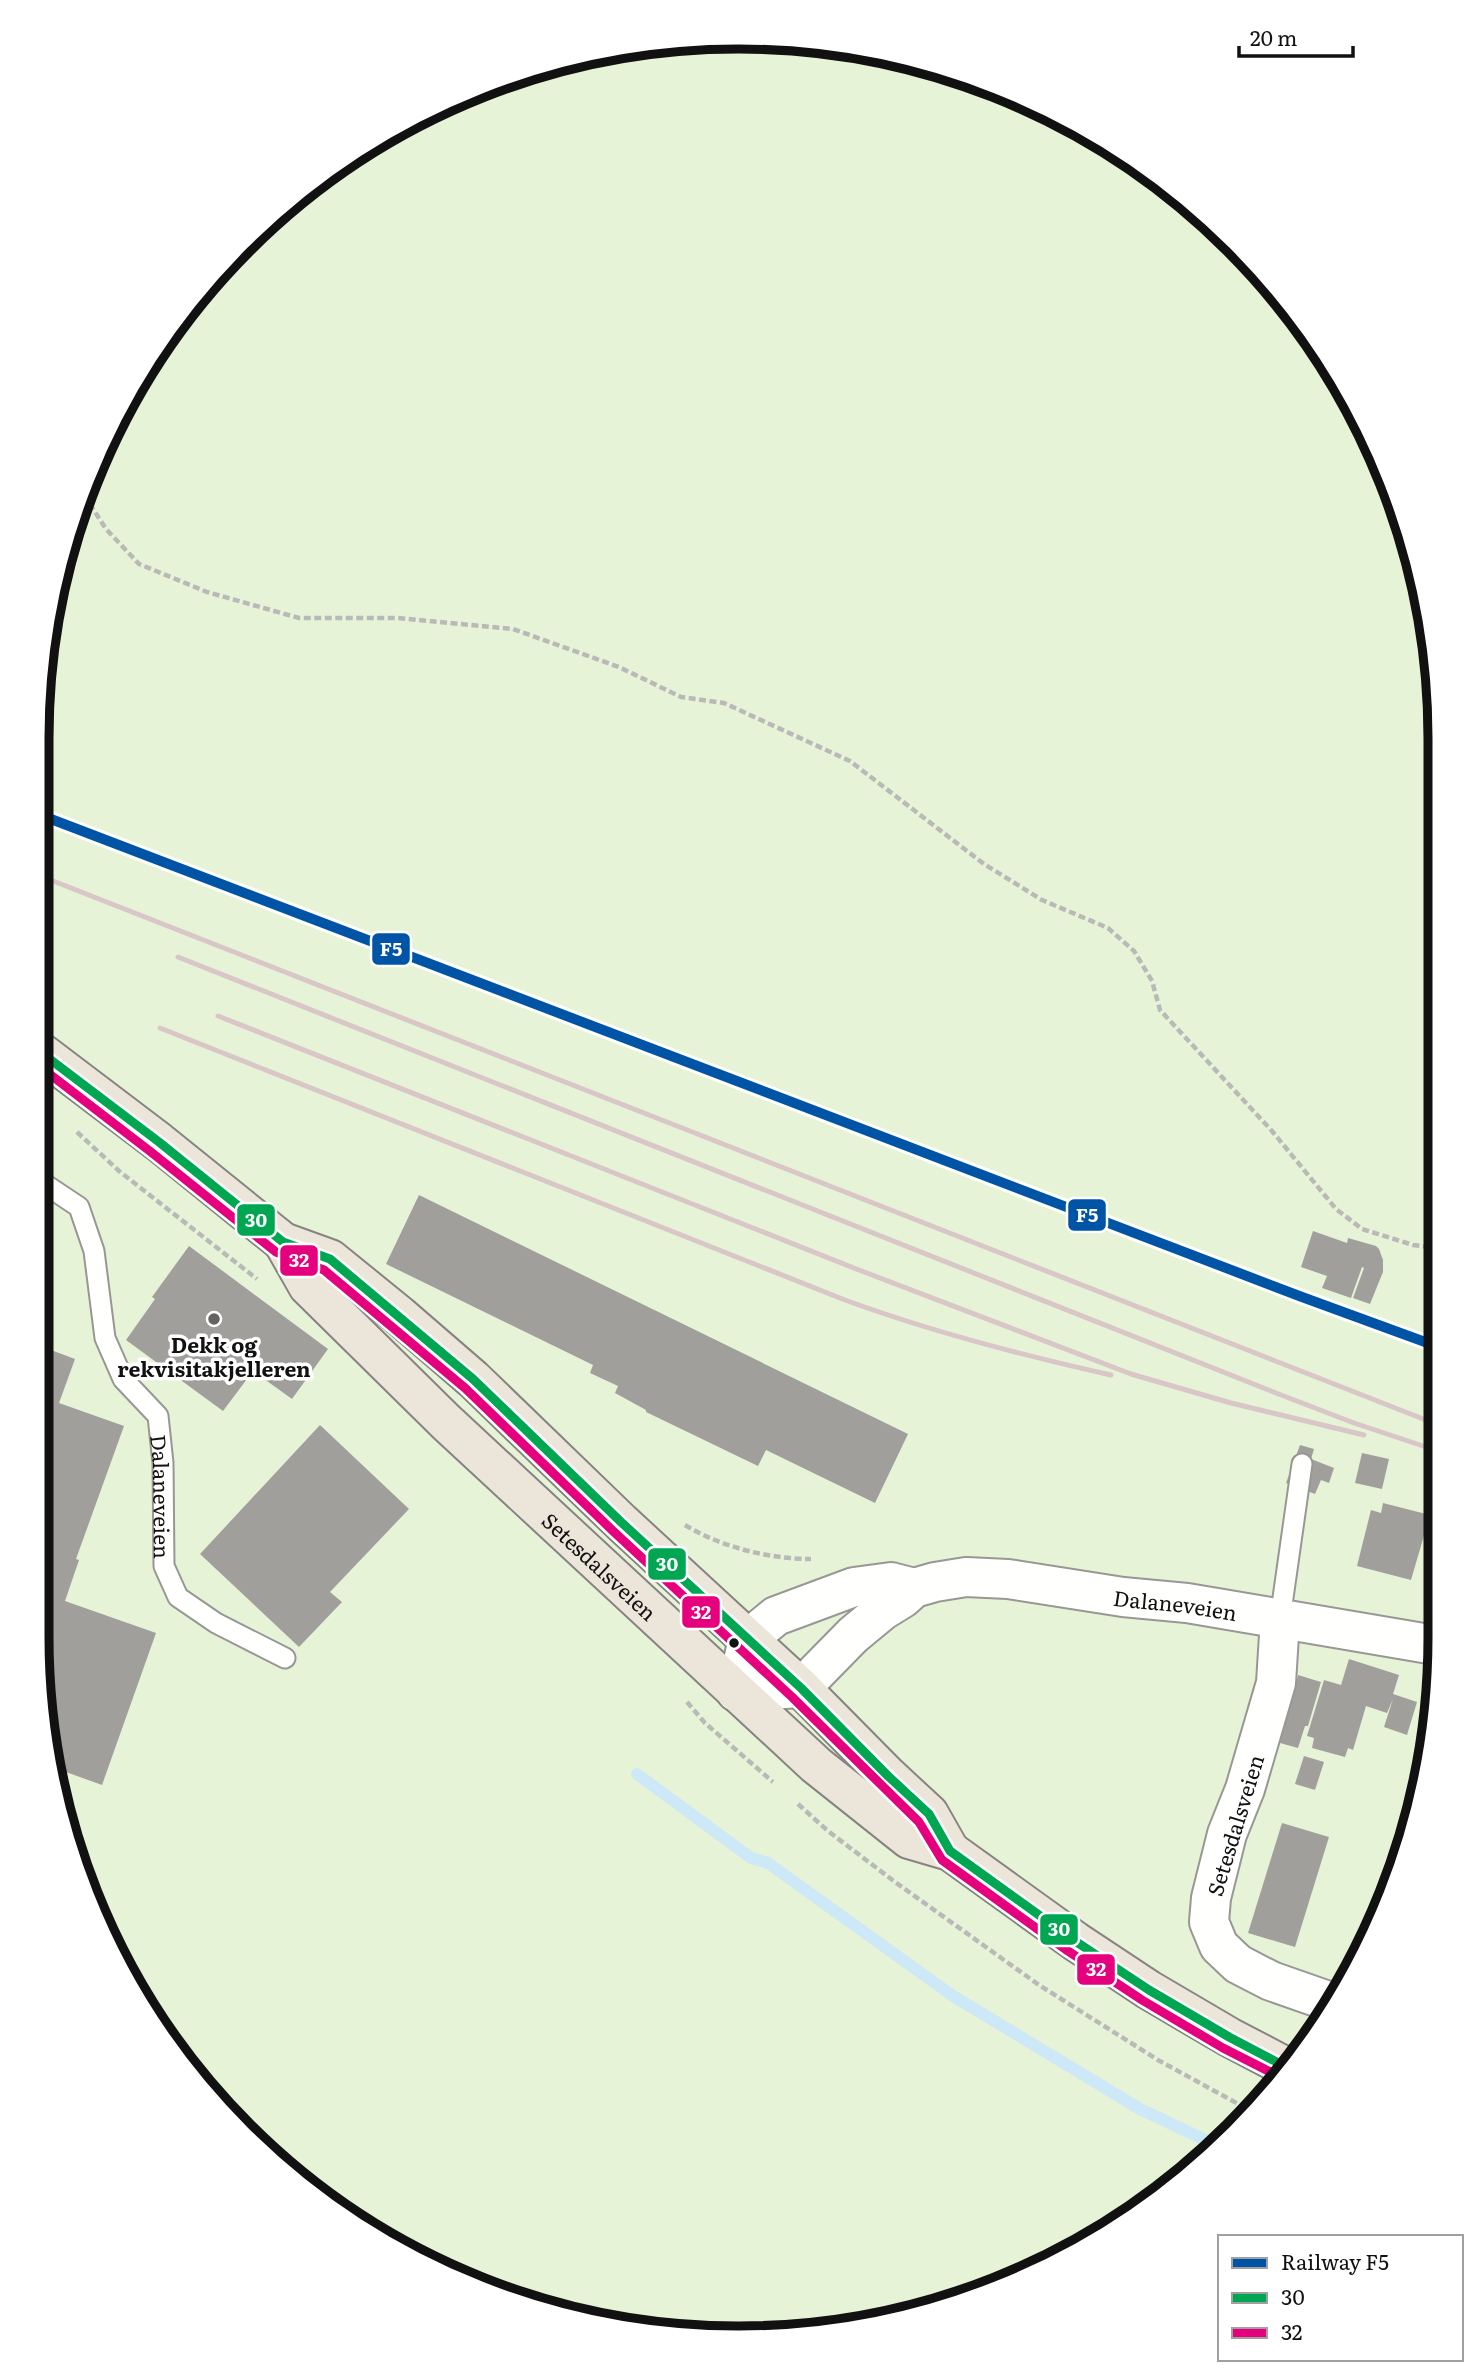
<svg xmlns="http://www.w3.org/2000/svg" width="1477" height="2375" viewBox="0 0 1477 2375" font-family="Literata,serif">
<rect width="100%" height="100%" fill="#fdfcf7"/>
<polygon fill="#e7f3d7" points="785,38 920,61 1049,109 1166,182 1266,276 1346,388 1416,556 1439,692 1434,1728 1387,1905 1295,2064 1201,2164 1128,2220 1007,2285 920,2314 830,2332 693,2337 513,2301 428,2266 312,2193 242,2132 155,2027 74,1862 43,1728 43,647 90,470 182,311 276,211 388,131 513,74 647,43"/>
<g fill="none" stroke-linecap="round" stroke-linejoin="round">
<polyline stroke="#cde8f7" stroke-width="12" points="637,1774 751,1858 768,1863 953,1996 1140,2109 1218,2146"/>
</g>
<g fill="#a19f9c">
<polygon points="419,1195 908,1434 875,1503 766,1450 758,1466 646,1412 646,1410 615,1393 618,1386 590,1373 593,1365 386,1264"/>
<polygon points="1313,1231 1347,1243 1348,1238 1376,1246 1379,1249 1383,1260 1383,1272 1370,1304 1353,1298 1364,1268 1362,1267 1351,1298 1322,1288 1327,1276 1301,1267"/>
<polygon points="189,1246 328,1349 292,1399 253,1371 223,1411 126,1340 155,1299 152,1297"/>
<polygon points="43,1347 75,1359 59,1403 124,1426 76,1559 79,1560 65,1601 156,1633 102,1785 52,1767 43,1728"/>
<polygon points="320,1425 409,1509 330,1592 342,1602 299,1647 200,1554"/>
<polygon points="1300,1445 1314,1449 1311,1459 1334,1468 1329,1483 1321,1480 1315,1494 1286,1483"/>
<polygon points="1362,1453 1389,1459 1382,1489 1355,1483"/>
<polygon points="1383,1503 1430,1515 1411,1580 1357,1566 1371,1510 1381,1513"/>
<polygon points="1349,1659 1399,1675 1393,1694 1417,1702 1407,1735 1384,1727 1393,1699 1387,1713 1366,1706 1353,1750 1348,1748 1345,1757 1312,1748 1314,1738 1307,1736 1324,1680 1341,1685"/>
<polygon points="1298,1675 1321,1682 1308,1726 1305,1726 1298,1748 1280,1743"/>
<polygon points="1304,1756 1324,1762 1315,1790 1295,1784"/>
<polygon points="1282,1823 1329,1837 1295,1947 1248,1933"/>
</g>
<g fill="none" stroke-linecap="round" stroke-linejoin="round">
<defs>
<g id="service">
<path id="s1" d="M43 1183 79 1207 94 1251 105 1338 123 1379 158 1416 163 1463 164 1566 178 1597 216 1623 285 1658"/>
<polyline points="1280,1619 1302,1464"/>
</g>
<g id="minor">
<path id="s2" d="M914 1588 903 1598 882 1611 853 1635 801 1688 736 1692 748 1639 776 1616 854 1587 891 1582 914 1588 935 1582 966 1577 1008 1579 1123 1597 1187 1603 1435 1645"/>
<polyline points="1280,1619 1276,1683 1245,1789 1227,1834 1211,1898 1209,1922 1219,1946 1238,1964 1271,1981 1331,2002"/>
</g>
<g id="trunk">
<polyline points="43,1054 159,1142 283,1242 330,1259 399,1315 473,1379 621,1522 801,1688 888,1776 929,1814 950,1851"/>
<path id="s3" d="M283 1242 308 1286 446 1422 816 1765 909 1839 950 1851 1075 1941 1149 1990 1229 2037 1290 2069"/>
</g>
</defs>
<use href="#service" stroke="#979795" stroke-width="23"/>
<use href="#minor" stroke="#979795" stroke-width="42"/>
<use href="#trunk" stroke="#858482" stroke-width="42"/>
<g stroke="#b9b9b8" stroke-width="4.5" stroke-dasharray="7 3.5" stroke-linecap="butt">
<polyline points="84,495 106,529 139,564 207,592 299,618 398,618 513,629 619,667 681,697 724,703 850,761 984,864 1042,900 1108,928 1134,951 1152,981 1160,1010 1272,1131 1336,1209 1362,1229 1413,1245 1436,1248"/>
<polyline points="77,1132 119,1171 257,1279"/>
<path d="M685 1525C721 1547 769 1559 811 1559"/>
<polyline points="687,1702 705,1723 773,1782"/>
<polyline points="798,1804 828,1831 895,1882 1039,1985 1158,2060 1251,2111"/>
</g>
<use href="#service" stroke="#fffffe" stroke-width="19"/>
<use href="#minor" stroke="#fffffe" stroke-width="38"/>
<use href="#trunk" stroke="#ece5da" stroke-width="38"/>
<g stroke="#d9c6c7" stroke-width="5">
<polyline points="43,877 1436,1424"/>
<polyline points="178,957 1276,1393 1354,1423 1435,1450"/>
<polyline points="218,1016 859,1270 1131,1374 1231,1403 1364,1435"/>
<path d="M160 1028 845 1300C932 1332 1021 1355 1111 1375"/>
</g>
<defs>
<polyline id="bus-1" points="43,1054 159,1142 283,1242 330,1259 473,1379 621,1522 801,1688 888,1776 929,1814 950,1851 1075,1941 1149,1990 1229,2037 1290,2069"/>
<polyline id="bus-2" points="43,1069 151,1152 276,1252 324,1270 465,1388 613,1531 792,1697 919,1822 942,1860 1068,1951 1142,2000 1223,2048 1282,2078"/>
</defs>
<use href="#bus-1" stroke="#fff" stroke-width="14"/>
<use href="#bus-2" stroke="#fff" stroke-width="14"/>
<use href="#bus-1" stroke="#00a651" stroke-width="9"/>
<use href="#bus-2" stroke="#e5007d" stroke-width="9"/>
<defs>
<polyline id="rail-1" points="43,816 1302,1297 1436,1346"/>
</defs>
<use href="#rail-1" stroke="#fff" stroke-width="16"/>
<use href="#rail-1" stroke="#0054a6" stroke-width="10"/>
</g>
<circle fill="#646362" stroke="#fff" stroke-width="2.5" cx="214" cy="1319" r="7"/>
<circle fill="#111" stroke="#fff" stroke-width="2.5" cx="734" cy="1643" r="6"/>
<g text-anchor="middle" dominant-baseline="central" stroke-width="7" stroke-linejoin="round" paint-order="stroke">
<g font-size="21" font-weight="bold" fill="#111" stroke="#fff">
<text x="214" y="1343">Dekk og<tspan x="214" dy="24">rekvisitakjelleren</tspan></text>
</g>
<g font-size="21" fill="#111" stroke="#fff">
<text stroke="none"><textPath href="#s1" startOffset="354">Dalaneveien</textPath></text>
<text stroke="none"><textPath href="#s3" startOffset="455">Setesdalsveien</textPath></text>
<text stroke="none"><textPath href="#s2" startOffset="716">Dalaneveien</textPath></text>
<text transform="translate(1234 1825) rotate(-73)">Setesdalsveien</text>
</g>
</g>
<path d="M0 0H1477V2375H0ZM738 49H739A689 689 0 0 1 1428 738V1637A689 689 0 0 1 739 2326H738A689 689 0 0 1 49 1637V738A689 689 0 0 1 738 49Z" fill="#fff" fill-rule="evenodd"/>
<path fill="none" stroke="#111" stroke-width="9" d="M738 49H739A689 689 0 0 1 1428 738V1637A689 689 0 0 1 739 2326H738A689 689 0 0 1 49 1637V738A689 689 0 0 1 738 49Z"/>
<g stroke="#fff" stroke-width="2.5">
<rect x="371" y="932" width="40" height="34" rx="7" fill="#0054a6"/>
<rect x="1067" y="1198" width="40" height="34" rx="7" fill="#0054a6"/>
<rect x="236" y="1203" width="40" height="34" rx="7" fill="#00a651"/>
<rect x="279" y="1244" width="40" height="33" rx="7" fill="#e5007d"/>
<rect x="647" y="1547" width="40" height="34" rx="7" fill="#00a651"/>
<rect x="681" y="1595" width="40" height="34" rx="7" fill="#e5007d"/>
<rect x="1039" y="1913" width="40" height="33" rx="7" fill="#00a651"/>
<rect x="1076" y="1953" width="40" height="33" rx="7" fill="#e5007d"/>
</g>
<g font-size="19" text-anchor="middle" font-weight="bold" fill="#fff">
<text x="391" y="956">F5</text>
<text x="1087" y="1222">F5</text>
<text x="256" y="1227">30</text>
<text x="299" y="1267">32</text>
<text x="667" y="1571">30</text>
<text x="701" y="1619">32</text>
<text x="1059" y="1936">30</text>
<text x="1096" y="1976">32</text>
</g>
<rect x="1218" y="2235" width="245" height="126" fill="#ffffff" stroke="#a0a0a0" stroke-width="2"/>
<rect x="1232" y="2258" width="35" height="10" fill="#0054a6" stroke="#a0a0a0" stroke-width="2"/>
<text x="1281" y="2270" font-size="21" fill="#111111">Railway F5</text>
<rect x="1232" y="2293" width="35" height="10" fill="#00a651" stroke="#a0a0a0" stroke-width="2"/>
<text x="1281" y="2305" font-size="21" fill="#111111">30</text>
<rect x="1232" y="2328" width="35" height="10" fill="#e5007d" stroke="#a0a0a0" stroke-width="2"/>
<text x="1281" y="2340" font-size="21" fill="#111111">32</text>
<path d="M1239 46v10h114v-10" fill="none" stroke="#111111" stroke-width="3.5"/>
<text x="1250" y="46" font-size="21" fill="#111111" stroke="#ffffff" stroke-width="5" paint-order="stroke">20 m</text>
</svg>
